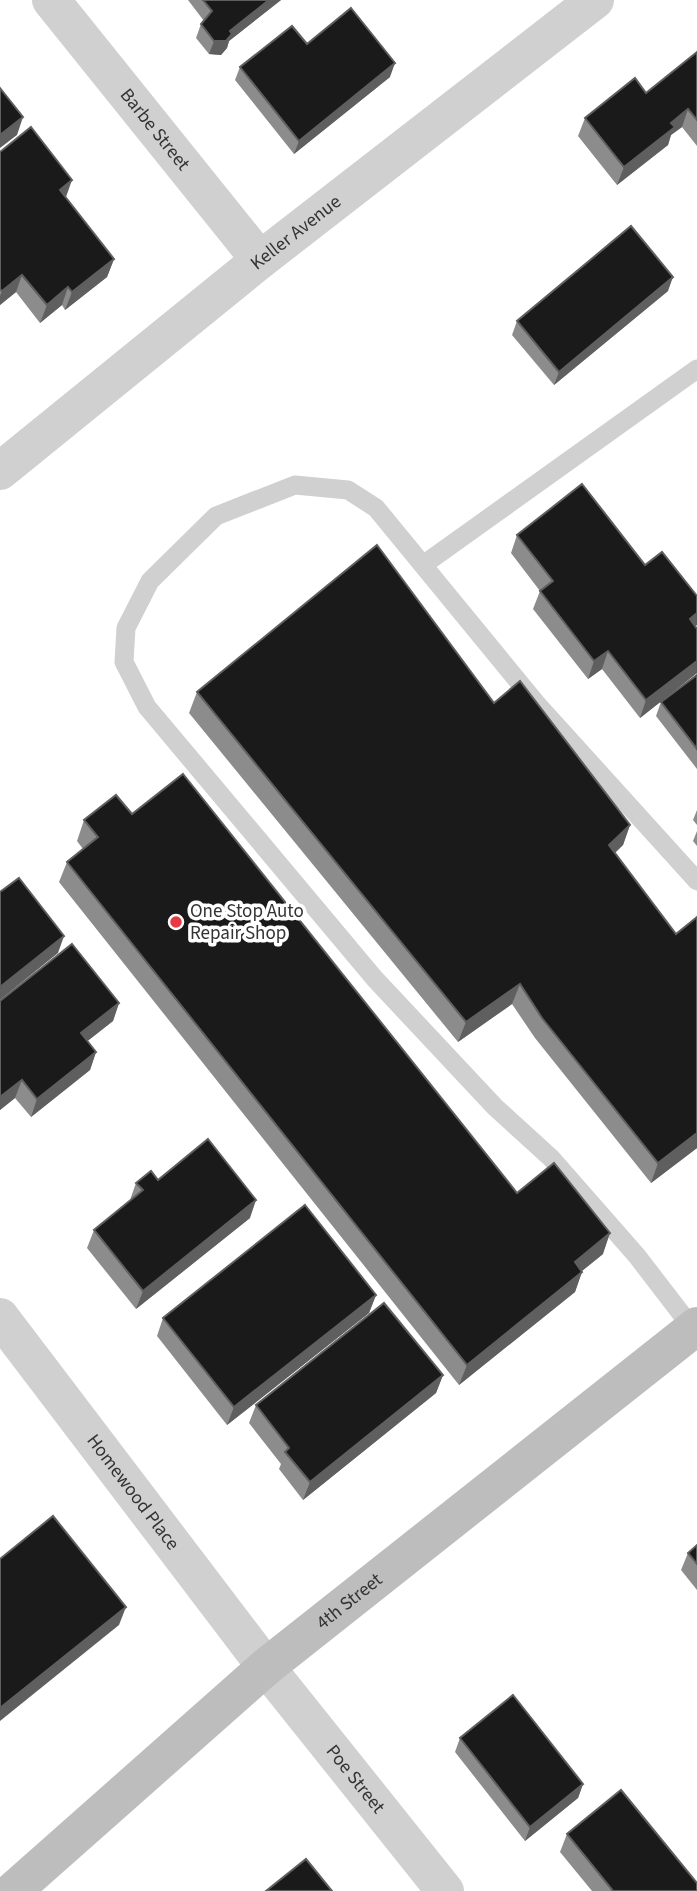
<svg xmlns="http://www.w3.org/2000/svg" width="697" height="1891" viewBox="0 0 697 1891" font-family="'Source Sans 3',sans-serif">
<rect width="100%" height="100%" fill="#fff"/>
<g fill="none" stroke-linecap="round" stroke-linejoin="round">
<g stroke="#d0d0d0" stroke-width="19">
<polyline points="423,565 697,369"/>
<polyline points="693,1329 637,1256 551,1158 495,1107 375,979 147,707 124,662 126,628 150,581 216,516 295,485 348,490 376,508 536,703 697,881"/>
</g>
<g stroke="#d0d0d0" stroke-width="38">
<path id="s1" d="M51 0 260 260"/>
<path id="s2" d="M0 471 260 260 595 0"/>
<path id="s3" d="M0 1317 266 1667 445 1891"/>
</g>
<path stroke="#bdbdbd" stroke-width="38" id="s4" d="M13 1891 266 1667 697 1326"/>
</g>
<g fill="#8c8c8c">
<polygon points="188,0 281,0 229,41 227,48 221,55 209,54 196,38 201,24 204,21"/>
<polygon points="307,44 390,77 294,154 235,80 240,67"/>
<polygon points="697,52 697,146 682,127 671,135 668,145 617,185 578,136 585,118 646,93"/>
<polygon points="0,152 66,198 114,259 107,277 65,310 62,305 40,323 16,292 0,305"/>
<polygon points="668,291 554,385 512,335 517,321"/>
<polygon points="517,535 645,565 697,629 697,673 640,718 602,669 588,679 533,609 540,591 511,553"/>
<polygon points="697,675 697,769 656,716 661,702"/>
<polygon points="197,692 494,703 630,825 623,845 615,853 676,934 697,917 697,1148 651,1183 535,1038 512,1004 458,1042 189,713"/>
<polygon points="697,810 697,825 693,820"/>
<polygon points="132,814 517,1193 603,1254 582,1271 575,1292 459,1385 59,882 67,862 83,849 77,841 84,820"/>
<polygon points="697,831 697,846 693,841"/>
<polygon points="0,1001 119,1003 113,1021 87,1041 96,1052 90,1070 31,1117 15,1098 0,1110"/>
<polygon points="158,1180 250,1218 136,1309 87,1248 94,1230 130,1200 136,1183"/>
<polygon points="376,1295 369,1313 227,1425 157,1336 163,1318"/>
<polygon points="443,1375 436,1393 303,1500 279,1469 281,1464 249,1423 256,1405"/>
<polygon points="697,1545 697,1590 681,1570 688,1553"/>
<polygon points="460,1738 583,1784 578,1798 525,1841 455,1752"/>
<polygon points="567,1834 697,1891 592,1891 560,1852"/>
</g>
<g fill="#5f5f5f">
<polygon points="269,0 281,0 229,41 227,48 221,55 209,54 214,41 230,31"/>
<polygon points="395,63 390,77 294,154 299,141"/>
<polygon points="688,109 682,127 671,135 668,145 617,185 624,167 671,123"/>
<polygon points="23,117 17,135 0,148 0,135"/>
<polygon points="72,180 66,197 60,190"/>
<polygon points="114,259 107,277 65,310 72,292"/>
<polygon points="22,275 16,292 0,305 0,296 2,291"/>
<polygon points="673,277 668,291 554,385 559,372"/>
<polygon points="68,287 62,305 40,323 47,305"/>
<polygon points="697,613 697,625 683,637 690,619"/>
<polygon points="608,651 602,669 588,679 594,661"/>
<polygon points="697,661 697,673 640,718 646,700"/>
<polygon points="630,825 623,845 601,866 609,845"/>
<polygon points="64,936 58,953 0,1000 0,987"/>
<polygon points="520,984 512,1004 458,1042 466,1022"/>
<polygon points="119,1003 113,1021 75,1051 81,1033"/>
<polygon points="96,1052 90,1070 31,1117 37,1099"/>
<polygon points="22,1080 15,1098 0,1110 0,1097"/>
<polygon points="697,1133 697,1148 651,1183 658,1163"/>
<polygon points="256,1200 250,1218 136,1309 143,1291"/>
<polygon points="610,1233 603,1254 567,1283 575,1262"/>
<polygon points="582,1272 575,1292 459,1385 467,1365"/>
<polygon points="376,1295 369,1313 227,1425 234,1407"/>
<polygon points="443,1375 436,1393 303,1500 310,1482"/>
<polygon points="126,1607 119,1625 0,1721 0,1708"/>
<polygon points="583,1784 578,1798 525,1841 530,1827"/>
</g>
<g fill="#1a1a1a" stroke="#5f5f5f" stroke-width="2">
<polygon points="203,0 269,0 230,31 232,34 226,41 214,41 201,24 212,11"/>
<polygon points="351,8 395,63 299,141 240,67 292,26 307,44"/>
<polygon points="697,52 697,120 688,109 671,123 675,127 624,167 585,118 635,78 646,93"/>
<polygon points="0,88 23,117 0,135"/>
<polygon points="31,127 72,180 60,190 114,259 72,292 68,287 47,305 22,275 2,291 0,289 0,152"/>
<polygon points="631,226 673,277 559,372 517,321"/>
<polygon points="582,484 645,565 662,552 697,596 697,613 690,619 697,629 697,661 646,700 608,651 594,661 540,591 553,581 517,535"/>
<polygon points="377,545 494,703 520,681 630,825 609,845 676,934 697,917 697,1133 658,1163 542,1018 520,984 466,1022 197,692"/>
<polygon points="697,675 697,749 661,702"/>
<polygon points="183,774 517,1193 554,1163 610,1233 575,1262 582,1272 467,1365 67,862 98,837 84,820 116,795 132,814"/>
<polygon points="19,878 64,936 0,987 0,892"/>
<polygon points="72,944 119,1003 81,1033 96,1052 37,1099 22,1080 0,1097 0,1001"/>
<polygon points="208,1139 256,1200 143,1291 94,1230 143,1190 136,1183 151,1171 158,1180"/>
<polygon points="305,1205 376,1295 234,1407 163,1318"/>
<polygon points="384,1303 443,1375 310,1482 285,1452 289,1448 256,1405"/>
<polygon points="53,1516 126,1607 0,1708 0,1559"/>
<polygon points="697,1545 697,1564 688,1553"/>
<polygon points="513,1695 583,1784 530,1827 460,1738"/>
<polygon points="621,1790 697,1883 697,1891 613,1891 567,1834"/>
<polygon points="306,1859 332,1891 266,1891"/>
</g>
<circle fill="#e63946" stroke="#fff" stroke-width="2.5" cx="176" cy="922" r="7"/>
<g text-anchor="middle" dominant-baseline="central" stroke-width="7" stroke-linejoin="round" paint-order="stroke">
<g font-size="19" fill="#333" stroke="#fff">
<text stroke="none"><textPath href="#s1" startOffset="166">Barbe Street</textPath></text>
<text stroke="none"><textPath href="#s2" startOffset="380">Keller Avenue</textPath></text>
<text stroke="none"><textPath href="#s3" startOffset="220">Homewood Place</textPath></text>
<text stroke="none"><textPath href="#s4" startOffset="444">4th Street</textPath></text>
<text stroke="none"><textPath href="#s3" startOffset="583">Poe Street</textPath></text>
</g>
<g font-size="19" fill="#333" stroke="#fff" text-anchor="start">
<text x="190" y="911">One Stop Auto<tspan x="190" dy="22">Repair Shop</tspan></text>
</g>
</g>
</svg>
